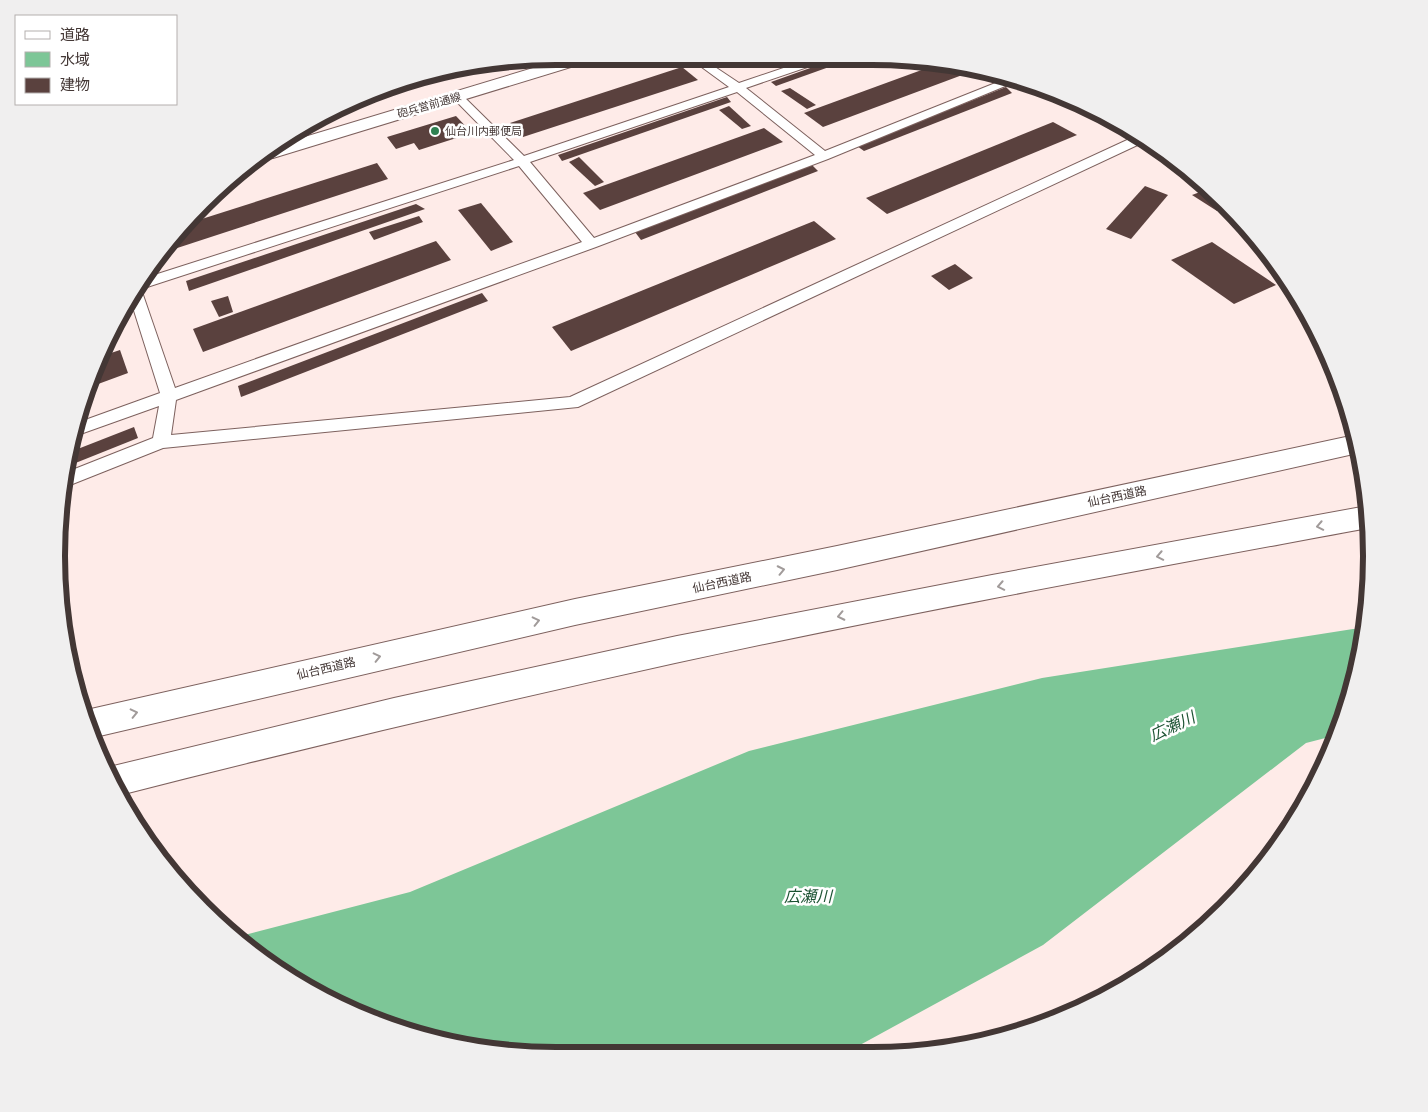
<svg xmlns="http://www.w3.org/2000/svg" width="1428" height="1112" viewBox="0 0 1428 1112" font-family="Inter,'Noto Sans JP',sans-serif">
<rect width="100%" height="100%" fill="#feebe8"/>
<polygon fill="#7dc697" points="1353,629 1365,629 1362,654 1337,735 1306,743 1043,945 849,1051 490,1051 365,1018 279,972 237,937 410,892 749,751 1042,678"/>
<g fill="#5a413e">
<polygon points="729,57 767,57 741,66"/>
<polygon points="841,57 857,57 776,86 771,82"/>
<polygon points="938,64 973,71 823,127 804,113"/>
<polygon points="682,67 698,80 523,137 510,123"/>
<polygon points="1006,87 1012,93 864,151 857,146"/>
<polygon points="790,88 816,105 807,109 781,91"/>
<polygon points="727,97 731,102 562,161 558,155"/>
<polygon points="729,106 751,126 742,129 719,110"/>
<polygon points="456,116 472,133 419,150 414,143 396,149 387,137"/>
<polygon points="1053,122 1077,135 887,214 866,198"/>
<polygon points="764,128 783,142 600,210 583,193"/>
<polygon points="579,157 604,182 595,186 569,162"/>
<polygon points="377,163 388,179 165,252 186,224"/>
<polygon points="812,165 818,171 641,240 635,232"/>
<polygon points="1145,186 1168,195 1131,239 1106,229"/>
<polygon points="1200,192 1224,208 1217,211 1192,195"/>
<polygon points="481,203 513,242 491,251 458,210"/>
<polygon points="416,204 425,209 189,291 186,281"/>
<polygon points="419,216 423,222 374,240 369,232"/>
<polygon points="814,221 836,239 571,351 552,327"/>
<polygon points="436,241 451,260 203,352 193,329"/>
<polygon points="1212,242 1276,285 1234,304 1171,260"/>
<polygon points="955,264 973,278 949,290 931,276"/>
<polygon points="482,293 488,301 241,397 238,386"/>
<polygon points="228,296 233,312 219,317 211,301"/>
<polygon points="120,350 128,373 90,387 102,356"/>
<polygon points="134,427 138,438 68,466 70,452"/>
</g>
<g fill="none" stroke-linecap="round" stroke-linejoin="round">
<defs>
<path id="lane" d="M688 57H700L739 83 816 57H832L831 59 746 88 825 151 1008 78 1020 80 828 159 596 247 176 400 171 435 570 397 1138 135 1146 141 578 407 163 448 65 487 67 472 153 438 159 406 72 437 74 424 160 393 130 298 145 278 514 160 454 99 452 97 454 95H462L524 156 729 87ZM737 92 815 155 594 238 530 162ZM519 166 582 242 175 388 141 289Z"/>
<polygon id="secondary" points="573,56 599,56 597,59 273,158 267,159 261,158 278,145"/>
<g id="highway">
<polygon points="1355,435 1360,453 1358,453 837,570 575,625 91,738 82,711 575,599 837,546"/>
<path d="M1367 506 1368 528C1137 571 905 613 675 663 489 704 304 748 120 795L105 768 394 698 677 636 992 575Z"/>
</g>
</defs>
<use href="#lane" stroke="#7d615e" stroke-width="2"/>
<use href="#secondary" stroke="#7d615e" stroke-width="2"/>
<use href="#highway" stroke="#7d615e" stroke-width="2"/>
<use href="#lane" fill="#fff" fill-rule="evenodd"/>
<use href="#secondary" fill="#fff" fill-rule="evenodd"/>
<use href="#highway" fill="#fff" fill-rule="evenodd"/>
</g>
<defs><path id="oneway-chevron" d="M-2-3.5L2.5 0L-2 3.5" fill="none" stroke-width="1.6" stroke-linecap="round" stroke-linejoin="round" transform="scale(1.25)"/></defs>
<g stroke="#a19b9a">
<use href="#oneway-chevron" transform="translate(1320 526) rotate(169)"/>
<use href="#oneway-chevron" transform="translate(1160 556) rotate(169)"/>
<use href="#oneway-chevron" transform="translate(781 570) rotate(-12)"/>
<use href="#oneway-chevron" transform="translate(1001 586) rotate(169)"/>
<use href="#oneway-chevron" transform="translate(841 616) rotate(168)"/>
<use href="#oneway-chevron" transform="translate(536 621) rotate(-13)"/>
<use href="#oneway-chevron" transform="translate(377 657) rotate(-13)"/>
<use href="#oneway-chevron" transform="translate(134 713) rotate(-13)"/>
</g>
<circle fill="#2f8152" stroke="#fff" stroke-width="2" cx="435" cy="131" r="5"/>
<g text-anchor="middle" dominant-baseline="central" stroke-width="5" stroke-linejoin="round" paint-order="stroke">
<g font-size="11" fill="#433735" stroke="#fff">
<text transform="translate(429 105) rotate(-16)">砲兵営前通線</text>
</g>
<g font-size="11" fill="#433735" stroke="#fff" text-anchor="start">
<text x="445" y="131">仙台川内郵便局</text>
</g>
<g font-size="12" fill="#433735" stroke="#fff">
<text transform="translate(1117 496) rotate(-12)">仙台西道路</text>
<text transform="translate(722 582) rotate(-12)">仙台西道路</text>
<text transform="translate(326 668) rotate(-13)">仙台西道路</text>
</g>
<g font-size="16" font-style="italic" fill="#1c5333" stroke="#fff">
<text transform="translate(1172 726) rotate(-25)">広瀬川</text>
<text x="808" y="896">広瀬川</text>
</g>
</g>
<path d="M0 0H1428V1112H0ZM556 65H872A491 491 0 0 1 1363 556V556A491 491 0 0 1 872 1047H556A491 491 0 0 1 65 556V556A491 491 0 0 1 556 65Z" fill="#f0efef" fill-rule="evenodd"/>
<path fill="none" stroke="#433735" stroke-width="6" d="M556 65H872A491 491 0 0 1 1363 556V556A491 491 0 0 1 872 1047H556A491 491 0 0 1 65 556V556A491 491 0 0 1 556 65Z"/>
<rect x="15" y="15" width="162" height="90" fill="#ffffff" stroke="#b4afae"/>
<rect x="25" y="31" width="25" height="8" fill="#ffffff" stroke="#b4afae"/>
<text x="60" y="40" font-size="15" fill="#433735">道路</text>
<rect x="25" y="52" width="25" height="15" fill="#7dc697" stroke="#b4afae"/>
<text x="60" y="65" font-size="15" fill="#433735">水域</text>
<rect x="25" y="78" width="25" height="15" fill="#5a413e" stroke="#b4afae"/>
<text x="60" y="90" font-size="15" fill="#433735">建物</text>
</svg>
